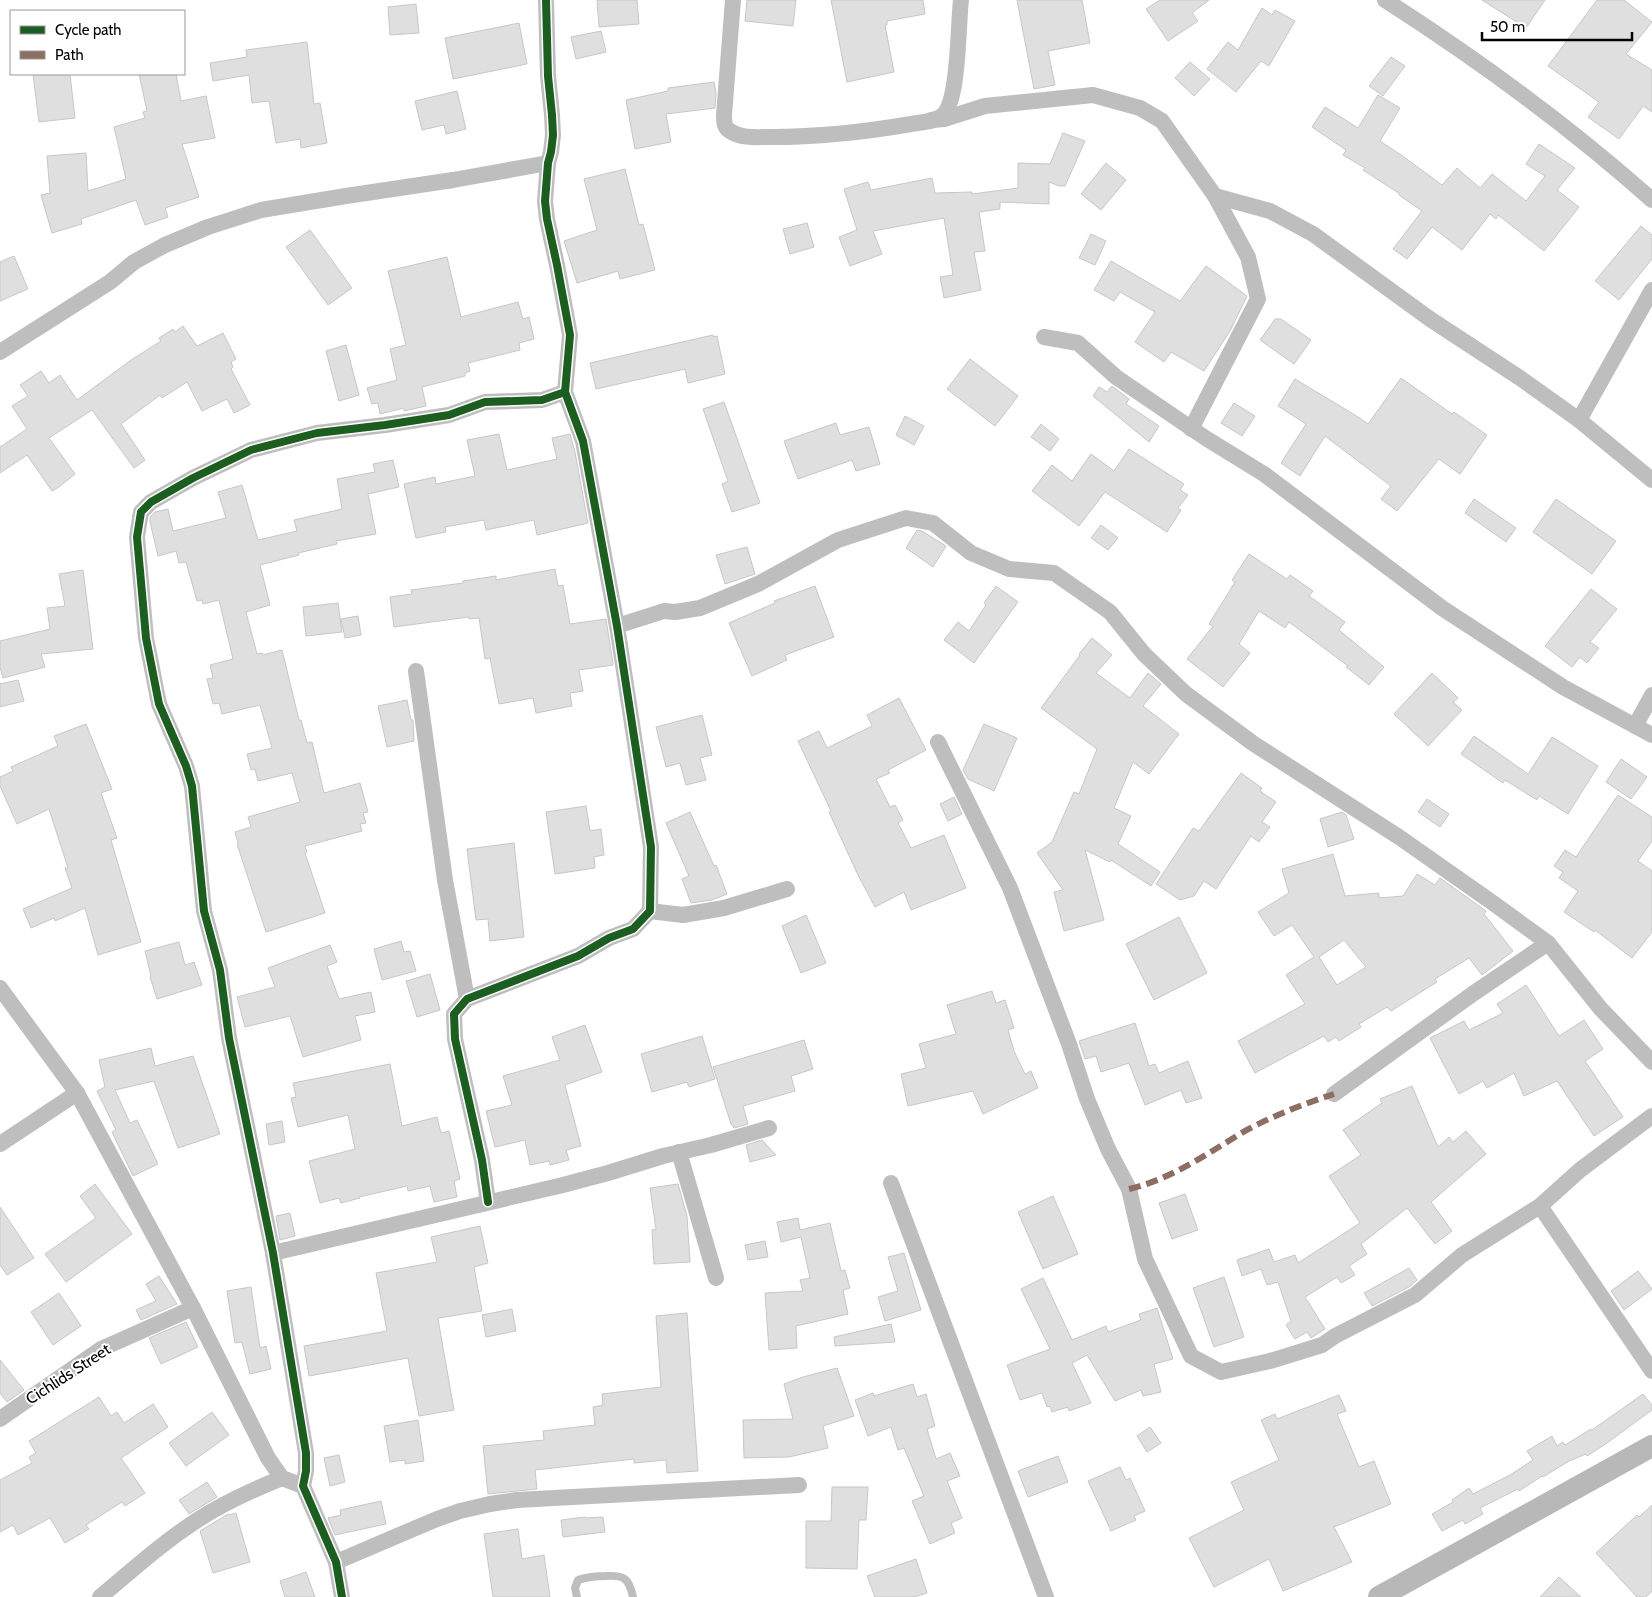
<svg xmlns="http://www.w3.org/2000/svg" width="1652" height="1597" viewBox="0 0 1652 1597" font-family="Cabin,sans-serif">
<rect width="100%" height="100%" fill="#fff"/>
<g fill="#dfdfdf" stroke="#c7c7c7" fill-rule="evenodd">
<polygon points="597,0 637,0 639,24 599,27"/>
<polygon points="747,0 796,0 793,26 745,21"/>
<polygon points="831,0 923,0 925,14 887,21 887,25 885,25 894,72 847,82"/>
<polygon points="1017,0 1082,0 1090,43 1048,51 1055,85 1034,89"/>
<polygon points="1160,0 1209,0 1192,13 1198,21 1168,41 1146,9"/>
<polygon points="1482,0 1545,0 1526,28"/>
<polygon points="1597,0 1624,0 1652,22 1626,54 1652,70 1652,112 1643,106 1619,139 1588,117 1599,102 1548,66"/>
<polygon points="416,4 419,33 390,35 388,7"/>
<polygon points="1262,8 1272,15 1275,10 1295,21 1269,66 1261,61 1236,92 1207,69 1228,42 1238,50"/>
<polygon points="519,23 527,64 453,79 445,38"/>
<polygon points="601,31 606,52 576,59 571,37"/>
<polygon points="307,42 314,104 320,103 327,143 301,148 300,139 276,143 269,101 252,103 249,75 213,81 210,63 247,57 246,50"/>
<polygon points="1391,57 1405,66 1383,96 1369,86"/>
<polygon points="1190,62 1210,79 1194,96 1175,78"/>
<polygon points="33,74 70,74 75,118 39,122"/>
<polygon points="139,74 176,74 181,101 206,96 215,138 182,144 199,197 165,208 168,217 145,225 136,200 81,219 82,224 52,233 41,195 50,193 47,156 86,153 88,191 126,179 114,127 145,118 143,112 147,111"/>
<polygon points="714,82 716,93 715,108 666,114 671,142 635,149 626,100 668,91 668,88"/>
<polygon points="457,91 466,129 446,134 444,125 422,130 415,101"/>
<polygon points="1378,95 1400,108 1380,141 1404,157 1442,185 1457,168 1480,188 1492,174 1526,201 1545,176 1526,164 1539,144 1575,168 1557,190 1579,207 1544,251 1498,215 1496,219 1490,214 1462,250 1432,227 1407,259 1393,249 1422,211 1399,195 1400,194 1363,170 1365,168 1343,155 1346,150 1312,127 1325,107 1358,128"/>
<polygon points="1063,133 1085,141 1065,186 1059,186 1049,182 1049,204 1000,202 1000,209 979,212 985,251 974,252 981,290 944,298 940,277 953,275 944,218 873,231 882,254 850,266 839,237 857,230 844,189 868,182 871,190 932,178 935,193 972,192 972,194 1018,188 1018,163 1050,164"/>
<polygon points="1106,163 1126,180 1101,210 1081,194"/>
<polygon points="625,169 639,225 643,224 655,270 620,279 618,271 577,283 564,241 597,230 584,179"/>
<polygon points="807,223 814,247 790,254 783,229"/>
<polygon points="1641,226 1652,235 1652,259 1619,300 1595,281"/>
<polygon points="310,230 352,288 328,305 286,247"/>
<polygon points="1091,234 1106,241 1095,265 1079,258"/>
<polygon points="14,256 28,289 0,301 0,262"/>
<polygon points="447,257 461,317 518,302 523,319 529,317 534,339 519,343 520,350 468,363 470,371 465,373 465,376 422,387 426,406 404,411 404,408 380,414 378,403 372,404 367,388 397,380 390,349 406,345 388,271"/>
<polygon points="1111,261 1180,301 1206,266 1247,296 1230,331 1204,371 1171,352 1164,362 1135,342 1155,312 1120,292 1114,301 1094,290"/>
<polygon points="1275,319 1281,319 1311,340 1294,364 1260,340"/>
<polygon points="183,326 197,346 223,333 236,359 231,362 233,367 231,369 250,405 234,413 227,399 202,411 187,382 162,398 160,395 121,424 145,460 134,468 92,410 49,438 75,474 59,487 52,491 27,455 0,473 0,447 27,429 12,406 28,396 20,385 41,371 49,383 60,375 77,400 131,360 161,341 159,338 173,329 175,332"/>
<polygon points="713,335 713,337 717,336 725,374 688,383 685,369 596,389 590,363"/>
<polygon points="346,345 359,395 339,401 326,351"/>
<polygon points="970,359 1018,396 995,426 947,389"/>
<polygon points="1401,378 1452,414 1454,412 1487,435 1460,474 1439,459 1397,511 1381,499 1391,486 1325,436 1300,476 1281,463 1306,424 1278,406 1295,379 1355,415 1368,424"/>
<polygon points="1112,386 1129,399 1126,404 1159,426 1149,442 1093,396 1099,387 1107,392"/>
<polygon points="724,402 760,503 732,512 722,484 728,481 703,409"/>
<polygon points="1234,403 1255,416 1242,436 1221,423"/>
<polygon points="905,416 924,426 914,445 896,435"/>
<polygon points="836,423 840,435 869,427 880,464 856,471 852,460 798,479 784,441"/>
<polygon points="1041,424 1059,439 1050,451 1031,437"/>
<polygon points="499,434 507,470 557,459 552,438 570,434 575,452 588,523 537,535 534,520 486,530 484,520 445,527 446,532 416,538 404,484 435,477 436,484 475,476 467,440"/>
<polygon points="1129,449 1184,484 1180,490 1188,495 1178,508 1181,510 1167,532 1105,492 1079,526 1032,491 1052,465 1072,481 1091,454 1114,471"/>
<polygon points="393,460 399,487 368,494 376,534 336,541 337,544 298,553 299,555 260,565 270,605 246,612 257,654 262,653 263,655 282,650 299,720 301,720 307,743 312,742 324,793 360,783 368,812 363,813 366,823 360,824 362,831 305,846 307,852 305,853 325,913 266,932 237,844 238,843 235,832 251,827 248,817 300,802 292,773 258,781 255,769 251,770 247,754 272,748 260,705 222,714 219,703 213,704 207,679 213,678 210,665 233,659 219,600 203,604 202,600 197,601 186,562 179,563 176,551 158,556 150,522 150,517 155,512 168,509 173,531 226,518 218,492 242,485 258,540 297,531 294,520 342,509 337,479 375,472 373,464"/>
<polygon points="1474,499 1516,528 1506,542 1465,513"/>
<polygon points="1556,499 1616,541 1592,574 1533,532"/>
<polygon points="1101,525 1118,538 1108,550 1091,538"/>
<polygon points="917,530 922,531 946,546 933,567 906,548"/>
<polygon points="747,547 755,574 725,584 716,555"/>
<polygon points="1249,554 1287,579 1290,575 1313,591 1309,596 1345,622 1339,630 1384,667 1369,685 1346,667 1348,666 1289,622 1285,628 1259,611 1239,644 1250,653 1223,687 1187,659 1213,626 1209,624 1235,582 1232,580"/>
<polygon points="555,569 558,586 563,585 570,624 606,619 612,657 613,665 579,670 583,691 570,693 572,706 536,713 533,698 499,704 490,658 485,659 479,618 469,619 469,617 394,627 390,597 412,594 411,590 463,583 463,581 496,576 496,580"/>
<polygon points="83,570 93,649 41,654 45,667 3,678 0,667 0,641 50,629 47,608 65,606 59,574"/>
<polygon points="815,586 834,637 785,655 787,660 752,676 729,623 775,603 774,601"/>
<polygon points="996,586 1018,602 974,663 944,640 958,622 969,631 986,605 984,603"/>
<polygon points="1591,589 1617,609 1590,642 1599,648 1587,663 1580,657 1572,667 1545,646"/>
<polygon points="338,603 342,632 306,636 303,607"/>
<polygon points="358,616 361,635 345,638 341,619"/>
<polygon points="1092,638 1112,655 1096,673 1130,698 1148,673 1161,684 1143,706 1179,734 1149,774 1133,762 1114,808 1131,816 1118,844 1160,872 1151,886 1111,860 1110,862 1085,850 1104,920 1064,931 1054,892 1063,890 1037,853 1052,842 1074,792 1079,794 1097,749 1041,708 1080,655 1079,654"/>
<polygon points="1432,673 1458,698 1453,702 1462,710 1428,746 1394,714"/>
<polygon points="18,680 24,701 0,707 0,684"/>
<polygon points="899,698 926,750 888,770 890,773 876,779 890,807 895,805 903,820 898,823 911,848 944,835 966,888 911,910 904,892 875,907 858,875 829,812 831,811 798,741 819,731 827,748 872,726 867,715"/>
<polygon points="407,700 411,720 413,720 414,741 387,747 378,706"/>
<polygon points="702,715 712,755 700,758 706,780 686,785 680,763 666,767 656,727"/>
<polygon points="86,724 112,789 101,793 117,838 111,840 141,942 98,955 85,908 55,921 54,918 31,928 23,909 72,888 65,868 68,868 49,809 17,824 0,786 0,777 13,771 11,767 58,746 54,736"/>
<polygon points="984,724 1017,738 994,791 968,779 963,770"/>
<polygon points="1474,736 1528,774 1552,737 1598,766 1568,814 1539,796 1537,800 1505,780 1503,783 1461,754"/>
<polygon points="1621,759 1647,777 1631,799 1606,782"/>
<polygon points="1241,773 1262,788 1260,791 1276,802 1262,822 1270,827 1259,842 1251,836 1216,889 1204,881 1194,896 1180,900 1156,884 1193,828 1199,831"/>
<polygon points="1618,795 1652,817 1652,841 1638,861 1652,871 1652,932 1632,958 1595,930 1594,932 1564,912 1578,891 1559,878 1563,872 1554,866 1565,850 1576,857"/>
<polygon points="954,797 962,814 948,821 940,804"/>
<polygon points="1427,799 1449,814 1440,827 1418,812"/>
<polygon points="586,806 590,831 601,829 604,855 594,857 595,868 555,874 546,812"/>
<polygon points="690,812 714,866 716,865 727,894 712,900 691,903 682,879 689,876 666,823"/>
<polygon points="1342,812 1346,815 1354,839 1328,847 1320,819"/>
<polygon points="514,843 524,937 490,941 488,919 476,920 467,849"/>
<path d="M1333 854 1345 896 1379 893V898L1403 896 1417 874 1435 885 1440 878 1486 911 1484 914 1513 951 1482 975 1469 958 1435 979 1437 982 1391 1011 1387 1007 1359 1024 1361 1027 1339 1041 1336 1037 1328 1042 1324 1036 1255 1073 1238 1041 1305 1004 1286 975 1314 957 1292 925 1274 936 1258 912 1289 893 1282 869ZM1344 940 1366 967 1337 985 1319 957Z"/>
<polygon points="806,915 826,963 801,973 782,926"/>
<polygon points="1179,917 1207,973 1154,1000 1126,944"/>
<polygon points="401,941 404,952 410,951 416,971 382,980 374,949"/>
<polygon points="179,942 185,965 194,962 202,985 157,999 150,977 151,976 145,951"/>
<polygon points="330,945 337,962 327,966 339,999 371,992 375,1012 355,1016 361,1040 303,1057 290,1016 245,1027 237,997 275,987 268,968"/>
<polygon points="430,974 440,1010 417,1017 406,981"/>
<polygon points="1526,985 1559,1036 1584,1020 1603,1049 1585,1061 1623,1117 1594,1136 1557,1081 1524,1096 1514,1073 1487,1088 1483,1081 1459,1094 1430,1038 1464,1021 1469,1030 1503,1013 1497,1004"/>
<polygon points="992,991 996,1003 1005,1000 1014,1028 1008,1030 1014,1051 1025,1074 1031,1071 1038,1088 983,1114 973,1091 908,1106 901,1074 926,1068 919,1044 956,1034 947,1005"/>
<polygon points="1135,1023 1149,1066 1155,1064 1159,1073 1188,1061 1202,1098 1186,1103 1181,1090 1145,1105 1129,1063 1101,1072 1096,1056 1085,1059 1079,1041"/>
<polygon points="585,1025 602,1072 565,1085 581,1146 566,1150 569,1160 550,1165 549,1161 530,1165 525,1140 495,1147 486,1111 512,1105 503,1076 560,1060 552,1037"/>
<polygon points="702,1036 715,1079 689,1087 687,1082 652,1092 641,1054"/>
<polygon points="804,1040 813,1069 791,1076 795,1091 743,1106 748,1124 734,1128 731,1124 713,1067"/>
<polygon points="151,1048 155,1066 193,1056 220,1134 178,1148 154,1081 115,1090 130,1123 137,1120 158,1164 133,1176 112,1132 116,1130 97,1091 105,1087 99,1060"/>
<polygon points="390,1064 402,1126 437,1117 441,1133 449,1131 460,1179 454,1181 457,1197 434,1202 430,1186 408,1191 407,1186 359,1197 360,1198 341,1203 339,1198 320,1203 309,1161 355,1149 348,1115 298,1127 291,1098 296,1097 293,1083"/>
<polygon points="1412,1086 1438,1147 1449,1137 1453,1142 1466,1131 1486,1154 1431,1202 1452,1231 1435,1244 1407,1208 1361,1244 1367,1254 1349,1266 1355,1275 1341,1283 1337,1277 1305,1297 1325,1329 1311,1338 1307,1332 1295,1339 1286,1325 1291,1321 1278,1282 1267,1285 1261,1269 1242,1276 1237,1260 1269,1249 1274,1262 1295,1255 1298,1263 1360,1223 1329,1176 1361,1155 1343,1130 1382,1103 1380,1099"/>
<polygon points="282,1121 285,1142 269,1145 266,1124"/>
<polygon points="762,1140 776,1155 750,1162 746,1145"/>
<polygon points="95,1184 132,1234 66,1282 45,1254 96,1218 80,1196"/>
<polygon points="678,1184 687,1216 690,1262 654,1264 652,1230 656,1229 650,1188"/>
<polygon points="1185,1194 1198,1230 1172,1239 1159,1203"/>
<polygon points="1053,1196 1078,1254 1043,1269 1018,1212"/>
<polygon points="0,1207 34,1258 7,1275 0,1265"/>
<polygon points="290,1213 295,1236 280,1240 276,1216"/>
<polygon points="798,1218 800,1230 830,1223 841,1271 845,1270 850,1288 843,1290 848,1314 796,1326 797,1348 769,1350 765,1293 803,1291 800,1280 810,1278 801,1237 781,1242 777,1222"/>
<polygon points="480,1226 488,1263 474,1267 482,1311 439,1318 438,1319 454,1410 419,1416 408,1358 309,1376 304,1346 387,1331 376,1273 437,1262 431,1237"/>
<polygon points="765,1241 768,1257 748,1260 745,1245"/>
<polygon points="904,1253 921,1310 885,1321 878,1297 898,1291 888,1257"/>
<polygon points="1409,1268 1417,1280 1409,1287 1372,1306 1364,1293"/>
<polygon points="1638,1271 1652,1289 1624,1310 1611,1291"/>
<polygon points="159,1276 177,1304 141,1320 136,1310 156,1301 146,1284"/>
<polygon points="1224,1277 1244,1337 1214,1347 1193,1288"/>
<polygon points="1043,1278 1072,1340 1106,1326 1108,1332 1141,1320 1139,1314 1157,1308 1173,1359 1154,1364 1161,1392 1143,1396 1141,1390 1115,1401 1087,1355 1072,1363 1091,1403 1069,1411 1068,1407 1052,1412 1050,1406 1047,1407 1042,1393 1020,1400 1007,1365 1050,1349 1021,1289"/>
<polygon points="251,1287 260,1348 266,1346 271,1369 250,1374 242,1342 235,1343 227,1291"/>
<polygon points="59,1293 81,1326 53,1345 31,1312"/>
<polygon points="512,1309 516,1331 486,1337 482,1315"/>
<polygon points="687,1313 698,1471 667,1473 666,1460 634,1463 634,1459 535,1470 537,1489 488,1494 483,1446 544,1440 543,1431 595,1425 593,1407 603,1405 602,1394 661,1387 656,1316"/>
<polygon points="186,1322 198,1347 161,1364 149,1338"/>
<polygon points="891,1324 895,1342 835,1346 834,1337"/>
<polygon points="0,1360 24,1390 7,1402 0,1393"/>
<polygon points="837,1368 854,1416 823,1426 828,1448 789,1457 744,1458 743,1420 793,1419 784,1384 803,1377"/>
<polygon points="913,1384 917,1397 926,1394 935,1426 927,1429 936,1459 950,1453 960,1476 947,1481 962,1518 951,1523 955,1533 930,1544 912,1501 924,1496 904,1448 898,1450 891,1427 868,1436 855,1400 873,1393 874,1396"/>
<polygon points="1643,1394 1652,1405 1652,1410 1607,1443 1587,1456 1586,1454 1569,1461 1543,1477 1542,1476 1519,1491 1518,1489 1480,1508 1483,1514 1465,1524 1463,1520 1442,1531 1432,1514 1453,1502 1452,1500 1469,1488 1473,1494 1510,1475 1533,1460 1527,1451 1552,1436 1557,1446 1563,1442 1565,1445 1591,1429 1592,1430"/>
<polygon points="1339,1395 1346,1411 1337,1414 1359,1467 1374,1461 1391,1504 1334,1527 1352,1562 1283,1591 1269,1559 1214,1587 1189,1538 1244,1510 1231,1482 1279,1460 1261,1420 1275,1414 1277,1419"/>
<polygon points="99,1397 111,1416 117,1412 124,1423 153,1404 168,1427 121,1458 145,1493 125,1506 122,1502 86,1525 89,1529 65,1543 50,1518 18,1535 13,1525 0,1532 0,1480 32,1463 29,1457 36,1453 29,1441"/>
<polygon points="212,1412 229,1435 186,1466 169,1443"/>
<polygon points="418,1420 424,1461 405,1464 405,1460 390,1462 384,1426"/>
<polygon points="1150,1427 1161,1443 1147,1452 1137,1436"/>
<polygon points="339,1455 345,1482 330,1486 324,1458"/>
<polygon points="1058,1456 1068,1482 1028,1497 1018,1471"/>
<polygon points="1120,1467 1126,1480 1130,1478 1145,1511 1134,1516 1136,1520 1111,1531 1088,1481"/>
<polygon points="207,1482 217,1497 189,1514 179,1500"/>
<polygon points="832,1487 868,1487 866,1520 859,1520 857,1569 806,1568 806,1521 831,1521"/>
<polygon points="381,1501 386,1524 335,1535 328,1518 341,1515 340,1510"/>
<polygon points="1652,1505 1652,1591 1646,1597 1637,1597 1596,1553 1637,1515 1639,1517"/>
<polygon points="236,1513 250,1562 213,1573 200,1531 228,1514 229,1515"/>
<polygon points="585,1517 586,1518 603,1517 605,1532 563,1537 561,1520"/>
<polygon points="518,1529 522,1559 544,1555 550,1597 493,1597 484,1534"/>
<polygon points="916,1559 927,1593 914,1597 875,1597 867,1576"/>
<polygon points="306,1572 315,1597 285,1597 280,1581"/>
<polygon points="1559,1577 1581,1597 1540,1597"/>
</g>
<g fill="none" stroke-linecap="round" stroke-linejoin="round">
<path stroke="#bebebe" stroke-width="8" d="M577 1597 575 1588 578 1580C587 1577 596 1576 606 1576 624 1575 629 1578 633 1597"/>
<g stroke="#bebebe" stroke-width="16">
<path d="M733 0 724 115C724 121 724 128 730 131 742 139 758 137 771 137 818 137 865 132 911 124 921 122 935 122 943 115 959 101 958 23 961 0"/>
<path d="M1385 0C1477 59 1570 127 1652 200"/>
<polyline points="931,120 944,119 985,106 1093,95 1140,108 1162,121 1215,196 1248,257 1258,299 1191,429"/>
<polyline points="1215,196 1270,211 1313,234 1430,319 1520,378 1579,420 1652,480"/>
<polyline points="1044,337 1078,343 1116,377 1207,439 1264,474 1442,608 1563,687 1652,735"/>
<polyline points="0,352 110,282 134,262 165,245 208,227 261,210 346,196 453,180 548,163"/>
<polyline points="1579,420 1652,290"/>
<polyline points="617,626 664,611 675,612 700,608 758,584 838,540 906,518 933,523 971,553 1009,569 1054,573 1110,612 1144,654 1186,694 1254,744 1399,837 1493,903 1548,943 1600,1008 1652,1062"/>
<polyline points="416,671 445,880 467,999"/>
<polyline points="1635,726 1652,695"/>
<polyline points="938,742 1010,888 1069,1044 1087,1099 1108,1149 1129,1189 1145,1259 1191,1356 1221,1372 1270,1361 1322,1345 1335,1336 1415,1295 1462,1255 1540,1206 1580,1170 1652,1116"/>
<polyline points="650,911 683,915 724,908 787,889"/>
<polyline points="0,988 77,1093 193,1308 268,1458 282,1478 303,1486"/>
<polyline points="1334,1094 1474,993 1548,943"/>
<polyline points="0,1144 77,1093"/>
<polyline points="679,1152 716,1278"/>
<polyline points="891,1183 1046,1597"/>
<polyline points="488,1202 482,1160 455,1039 454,1014 467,999 578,956 609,938 633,929 650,911 651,847 617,626 583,441 565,392 570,335 557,265 547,219 545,201 548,163 551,152 553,135 552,115 548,76 546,0"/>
<polyline points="1540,1206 1652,1371"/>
<polyline points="273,1253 563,1185 608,1173 663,1156 711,1145 769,1128"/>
<polyline points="0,1419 101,1349 193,1308"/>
<polyline points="336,1562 437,1519 460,1511 490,1504 517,1500 799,1485"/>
<path d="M100 1597C131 1571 162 1543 196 1521 223 1503 252 1490 282 1478"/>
<polyline points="342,1597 336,1562 303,1486 306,1471 306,1453 273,1253 229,1038 220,970 204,911 192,786 186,766 159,704 146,638 137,537 141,512 151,502 193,478 251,450 317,433 385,425 449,415 485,402 542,400 565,392"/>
</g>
<polyline stroke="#b8b8b8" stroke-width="22" points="1379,1597 1652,1446"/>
<path stroke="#8d6e63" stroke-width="6" stroke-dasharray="12 6" stroke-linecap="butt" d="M1129 1189C1172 1179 1208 1153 1245 1131 1274 1115 1304 1104 1334 1094"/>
<defs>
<g id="cycleway">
<polyline points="488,1202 482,1160 455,1039 454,1014 467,999 578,956 609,938 633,929 650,911 651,847 617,626 583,441 565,392 570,335 557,265 547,219 545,201 548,163 551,152 553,135 552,115 548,76 546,0"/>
<polyline points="342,1597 336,1562 303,1486 306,1471 306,1453 273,1253 229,1038 220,970 204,911 192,786 186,766 159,704 146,638 137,537 141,512 151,502 193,478 251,450 317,433 385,425 449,415 485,402 542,400 565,392"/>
</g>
</defs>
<use href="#cycleway" stroke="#fff" stroke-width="11"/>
<use href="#cycleway" stroke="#1b5e20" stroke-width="8"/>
</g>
<g text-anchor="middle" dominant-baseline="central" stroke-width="4" stroke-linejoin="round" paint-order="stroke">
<g font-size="16" fill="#000" stroke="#fff">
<text transform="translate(68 1374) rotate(-33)">Cichlids Street</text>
</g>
</g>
<rect x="10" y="10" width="175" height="65" fill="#ffffff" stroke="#999999"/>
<rect x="20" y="26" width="25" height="8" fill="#1b5e20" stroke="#999999"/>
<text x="55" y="35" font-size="15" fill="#000000">Cycle path</text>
<rect x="20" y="51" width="25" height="8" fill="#8d6e63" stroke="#999999"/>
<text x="55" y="60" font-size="15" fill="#000000">Path</text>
<path d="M1482 32v8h150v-8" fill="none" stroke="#000000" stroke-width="2.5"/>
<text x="1490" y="32" font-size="15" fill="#000000" stroke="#ffffff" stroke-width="4" paint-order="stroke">50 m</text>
</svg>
